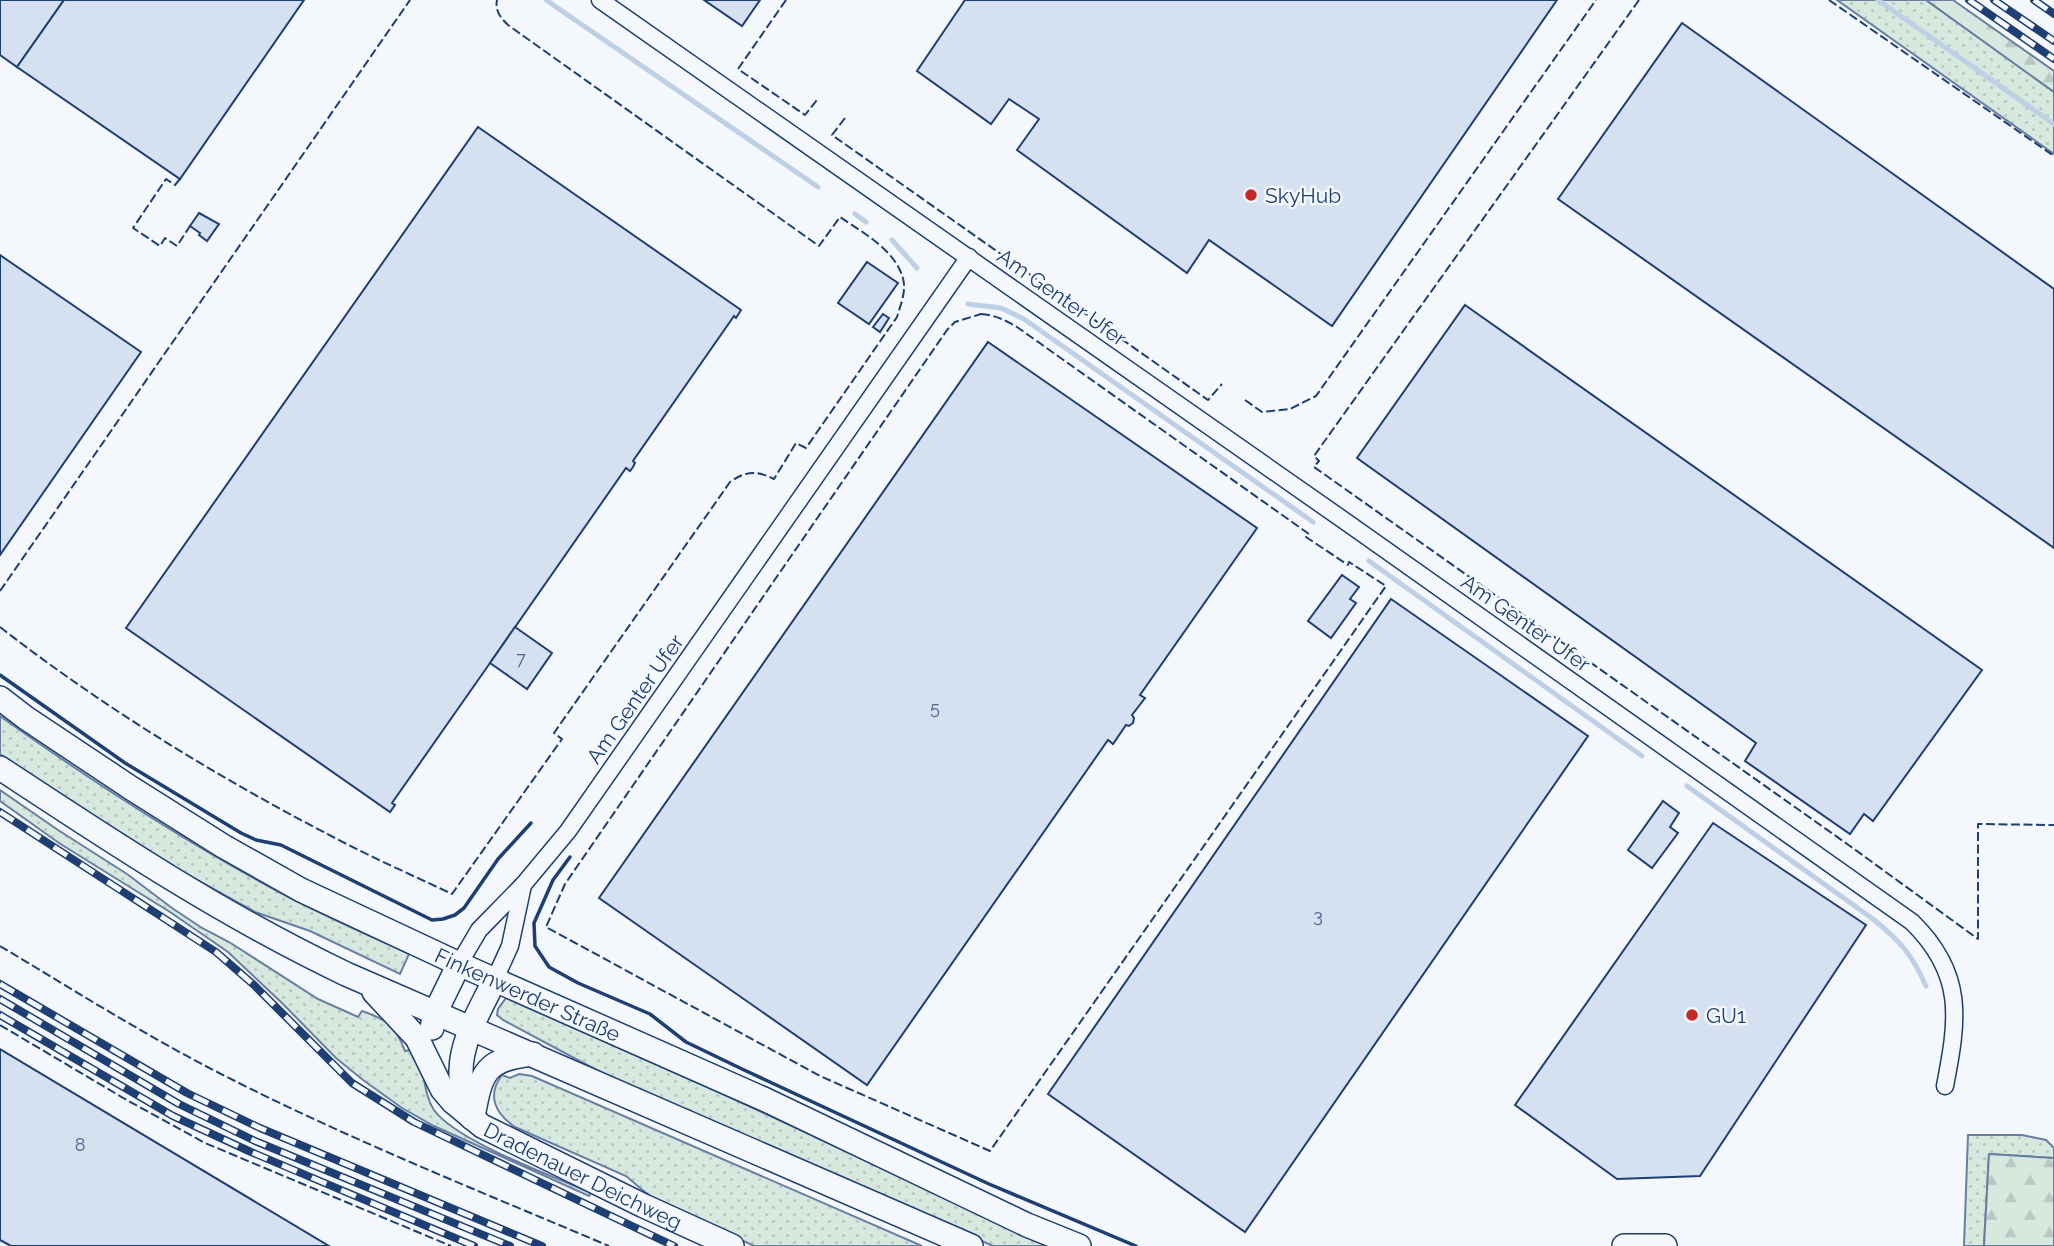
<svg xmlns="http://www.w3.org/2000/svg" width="2054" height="1246" viewBox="0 0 2054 1246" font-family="Raleway,sans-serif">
<defs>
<pattern id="grass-dots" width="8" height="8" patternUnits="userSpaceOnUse" patternTransform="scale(1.75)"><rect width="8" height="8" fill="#d7e8df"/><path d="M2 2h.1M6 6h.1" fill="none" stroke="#b8c8c3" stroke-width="1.8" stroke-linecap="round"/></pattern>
<pattern id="forest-firs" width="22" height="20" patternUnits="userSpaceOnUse" patternTransform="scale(1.75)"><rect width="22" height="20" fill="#d7e8df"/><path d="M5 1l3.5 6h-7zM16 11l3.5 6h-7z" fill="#b8c8c3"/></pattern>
</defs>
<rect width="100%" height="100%" fill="#f4f7fb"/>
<g fill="url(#grass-dots)" stroke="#687fa3" stroke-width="2">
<polygon points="1837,0 1926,0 2054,92 2054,154"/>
<path d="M0 716C90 780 182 840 279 892 322 915 366 934 409 954L400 974 310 931 255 912 161 860 36 779 0 754Z"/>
<path d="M0 790 58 830 127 874 172 908 202 928 229 942 318 999 358 1017 362 1011C388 1020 395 1025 405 1051L414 1049C417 1056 420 1063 422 1069 425 1083 426 1098 434 1110 456 1141 553 1176 591 1193L589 1196 434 1126 402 1108 363 1080 336 1058 282 1003 228 952 170 912 59 843 0 801Z"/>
<polygon points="506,998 723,1094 1048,1246 993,1246 604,1074 503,1020 497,1015 498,1009"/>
<path d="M519 1074 532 1076 922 1246H754L652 1198 626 1176 515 1127C496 1114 486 1096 502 1075L510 1078Z"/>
<polygon points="1968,1135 2022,1135 2046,1140 2054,1148 2054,1158 1989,1154 1984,1246 1964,1246"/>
</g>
<g fill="url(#forest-firs)" stroke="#687fa3" stroke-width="2">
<polygon points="1926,0 1953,0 2054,71 2054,92"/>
<polygon points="1989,1154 2054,1158 2054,1246 1984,1246"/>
</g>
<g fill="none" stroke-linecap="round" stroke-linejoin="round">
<g stroke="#bed0e5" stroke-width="5">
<polyline points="546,0 818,187"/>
<polyline points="1878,0 2054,124"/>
<polyline points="855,214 866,222"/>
<polyline points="892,240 917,268"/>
<polyline points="968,304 1001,308 1024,319 1313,522"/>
<polyline points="1369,561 1642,756"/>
<path d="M1687 786 1873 919C1900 941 1912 954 1926 986"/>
</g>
</g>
<g fill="#d5e0f0" stroke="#1d3f73" stroke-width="2">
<polygon points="0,0 64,0 17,67 0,55"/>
<polygon points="64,0 304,0 180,179 17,67"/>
<polygon points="704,0 760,0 742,26"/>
<polygon points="965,0 1557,0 1332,326 1209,240 1187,273 1017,150 1039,119 1009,99 991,124 917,71"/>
<polygon points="1682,23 2054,289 2054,548 1558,199"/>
<polygon points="478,127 741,310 736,318 734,316 633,461 635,463 633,467 630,471 626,468 490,663 392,803 395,805 390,812 126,628"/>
<polygon points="199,213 219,224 207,241 199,235 200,233 190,226"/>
<polygon points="0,255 141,352 0,555"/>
<polygon points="867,262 898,283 869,324 838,303"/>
<polygon points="1465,305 1982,670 1873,821 1864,814 1850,834 1745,761 1756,743 1357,458"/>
<polygon points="883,314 889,318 880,332 873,327"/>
<polygon points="988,342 1257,528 1140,695 1145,698 1132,715 1134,718 1133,723 1129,726 1126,725 1113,744 1108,740 867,1085 599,898"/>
<polygon points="1342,575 1359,587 1350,599 1356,603 1331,638 1308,621"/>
<polygon points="1391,599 1588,736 1245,1232 1048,1094"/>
<polygon points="515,627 552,653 527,689 490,663"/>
<polygon points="1663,801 1679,813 1670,827 1678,833 1652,868 1628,850"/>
<polygon points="1713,823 1866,925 1700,1176 1617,1179 1515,1105"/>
<polygon points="0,1049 329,1246 11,1246 0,1240"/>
</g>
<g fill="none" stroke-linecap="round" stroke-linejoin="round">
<defs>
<g id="street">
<path d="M600 0 1349 524 1912 922C1965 974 1958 1019 1945 1086"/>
<polyline points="459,964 479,930 523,885 568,831 969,257"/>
<polyline points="495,979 510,946 523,885"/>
</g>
<g id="secondary">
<path id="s1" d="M0 698 26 718 131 788 223 846 301 890 459 964 766 1100 1027 1225 1079 1246"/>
<path d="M0 768C112 842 224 916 346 974L971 1246"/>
<path id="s2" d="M374 992 417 1038 442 1089 453 1102 482 1126 644 1206 732 1246"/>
<polyline points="432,1028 435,1013 459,964"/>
<path d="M473 1117C481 1072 485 1059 533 1054"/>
<path d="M472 1118C468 1103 460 1087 461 1071 461 1039 482 1007 495 979"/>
<polyline points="1624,1246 1665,1246"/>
</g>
</defs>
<use href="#street" stroke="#1d3f73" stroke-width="19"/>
<use href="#secondary" stroke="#1d3f73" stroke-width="26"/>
<use href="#street" stroke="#f4f7fb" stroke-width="16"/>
<use href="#secondary" stroke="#f4f7fb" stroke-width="23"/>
<defs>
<g id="rail">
<polyline points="1969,0 2054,59"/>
<polyline points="1994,0 2054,41"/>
<polyline points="2034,0 2054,14"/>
<polyline points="0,812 216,952 254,985 352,1083 414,1122 674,1246"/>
<polyline points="0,984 187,1093 260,1128 542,1246"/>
<polyline points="0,999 179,1104 255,1141 510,1246"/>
<polyline points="0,1015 173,1116 251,1152 474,1246"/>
</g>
</defs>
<use href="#rail" stroke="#1d3f73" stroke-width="8"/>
<use href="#rail" stroke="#f4f7fb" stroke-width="5" stroke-dasharray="16" stroke-linecap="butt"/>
<g stroke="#1d3f73" stroke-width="2" stroke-dasharray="9 3.5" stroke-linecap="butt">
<polyline points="786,0 738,69 805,115 817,100"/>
<polyline points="1639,0 1314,456 1319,461 1314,467 1850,846 1978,939 1978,824 2054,825"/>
<polyline points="1829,0 2054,156"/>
<polyline points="845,118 832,135 1208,400 1222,384"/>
<polyline points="180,179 175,185 166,179 133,228 160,246 165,238 177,246 190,226"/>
<path d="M981 314C995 315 1005 320 1017 327L1309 534 1306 537 1348 565 1349 562 1386 586 990 1151 820 1076 546 927 565 884 947 330 955 322Z"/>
<polyline points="1245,400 1262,412 1290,409 1316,396 1596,0"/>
<polyline points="0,591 410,0"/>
<path d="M0 627C104 708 219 778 337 839 375 859 414 876 452 894L562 739 554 733 730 482C746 471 756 470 774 479L796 443 806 448 897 317C900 307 905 294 904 284 900 252 863 233 840 217L819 246 508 25C500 17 495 11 497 0"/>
<path d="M0 946C77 992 154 1041 235 1081 356 1142 484 1193 609 1246"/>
<polyline points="0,1025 125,1099 205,1143 451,1246"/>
</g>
<g stroke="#1d3f73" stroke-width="3.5">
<polyline points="0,675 125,763 241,833 256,840 281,845 432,920 443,919 455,915 464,908 498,859 531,823"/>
<polyline points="570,857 553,880 534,923 535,946 549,967 578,983 650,1014 686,1042 742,1069 989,1184 1136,1246"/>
</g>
</g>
<g fill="#c62828" stroke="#f4f7fb" stroke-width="2.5">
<circle cx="1251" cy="195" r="7"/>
<circle cx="1692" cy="1015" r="7"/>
</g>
<g text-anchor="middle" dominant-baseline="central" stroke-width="5" stroke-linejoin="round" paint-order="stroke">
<g font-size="18" fill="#4b6792">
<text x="521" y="658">7</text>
<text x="935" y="707">5</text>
<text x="1318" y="915">3</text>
<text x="80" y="1144">8</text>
</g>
<g font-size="21" fill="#1d3f73" stroke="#f4f7fb" text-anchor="start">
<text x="1265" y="195">SkyHub</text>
<text x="1706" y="1015">GU1</text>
</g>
<g font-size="21" fill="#1d3f73" stroke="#f4f7fb">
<text transform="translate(1062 297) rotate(35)">Am Genter Ufer</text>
<text transform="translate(1526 623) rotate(35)">Am Genter Ufer</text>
<text transform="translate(635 699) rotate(-55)">Am Genter Ufer</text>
<text stroke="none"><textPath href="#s1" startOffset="607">Finkenwerder Straße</textPath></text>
<text stroke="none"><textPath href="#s2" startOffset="287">Dradenauer Deichweg</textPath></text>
</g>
</g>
</svg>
